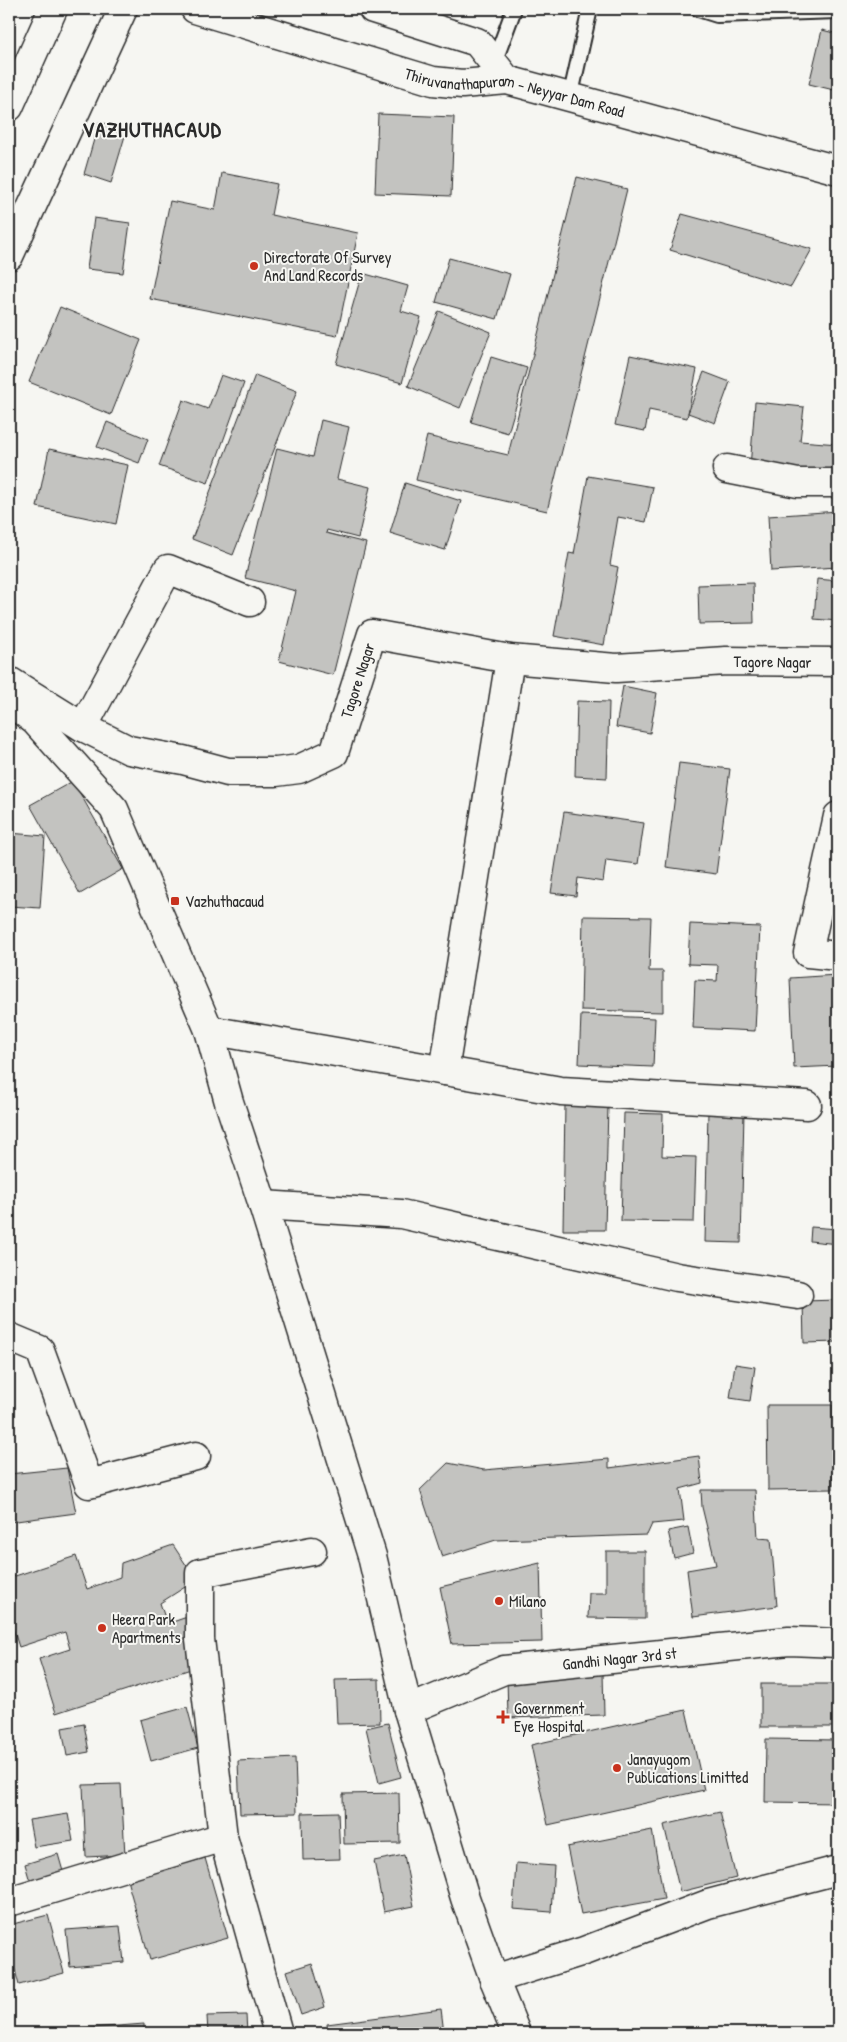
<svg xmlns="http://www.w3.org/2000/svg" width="847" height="2042" viewBox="0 0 847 2042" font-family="'Patrick Hand',sans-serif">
<rect width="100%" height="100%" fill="#f6f6f2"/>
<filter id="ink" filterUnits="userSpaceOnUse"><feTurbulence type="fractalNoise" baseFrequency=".02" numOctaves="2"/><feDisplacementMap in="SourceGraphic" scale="10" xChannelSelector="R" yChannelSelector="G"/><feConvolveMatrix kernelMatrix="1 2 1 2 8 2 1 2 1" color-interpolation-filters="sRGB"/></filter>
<g filter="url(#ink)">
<g fill="#c3c3c0" stroke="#2b2b2b">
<polygon points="822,30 838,34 838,91 809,84"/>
<polygon points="378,114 454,117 451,196 375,193"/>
<polygon points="99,122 127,129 111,183 84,174"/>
<polygon points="222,173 277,184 271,215 358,233 337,336 150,299 170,201 215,210"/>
<polygon points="577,177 627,189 547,511 416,480 427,436 508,455"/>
<polygon points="682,214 812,249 791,287 670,250"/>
<polygon points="94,218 130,223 123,273 87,269"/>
<polygon points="449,258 510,274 497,319 436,302"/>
<polygon points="362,273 408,286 401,311 421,317 402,383 336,364"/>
<polygon points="60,307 141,340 111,415 29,382"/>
<polygon points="439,311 491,332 460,408 408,386"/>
<polygon points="630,355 697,369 687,418 649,410 645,431 615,425"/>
<polygon points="491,357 527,368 508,433 471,422"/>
<polygon points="704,372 730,382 715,423 688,413"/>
<polygon points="221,375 244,383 208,483 159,466 183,400 208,409"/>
<polygon points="255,375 297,391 233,555 192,539"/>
<polygon points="755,402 804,407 800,441 838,444 838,470 827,475 750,468"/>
<polygon points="835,411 838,411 838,443 836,444"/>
<polygon points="321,420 349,427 337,479 370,487 358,538 327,530 326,533 366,543 333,675 279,661 296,591 245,578 277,448 313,457"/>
<polygon points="107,422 148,439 139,463 97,447"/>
<polygon points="49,449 128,465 116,524 37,507"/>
<polygon points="588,476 653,487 646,522 618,517 610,565 618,567 604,645 554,636 569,553 574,554"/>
<polygon points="405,483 461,501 445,550 390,533"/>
<polygon points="838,511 838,567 771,571 768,516"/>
<polygon points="817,579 838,581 838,621 814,619"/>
<polygon points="753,583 754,623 699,624 698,585"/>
<polygon points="623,686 657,693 650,733 616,727"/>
<polygon points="577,701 609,702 607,778 575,776"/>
<polygon points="679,763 730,769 716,874 666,867"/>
<polygon points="73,781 123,869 80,894 30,805"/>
<polygon points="564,812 644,823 638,864 606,860 603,882 578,878 576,896 551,893"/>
<polygon points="9,833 45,836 40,908 9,906"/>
<polygon points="583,916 651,917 649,971 663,971 663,1012 581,1010"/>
<polygon points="690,924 760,927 755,1031 693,1028 695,980 717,981 718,965 688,964"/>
<polygon points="837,975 838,1066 794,1068 790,978"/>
<polygon points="581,1015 655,1018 653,1067 579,1064"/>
<polygon points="565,1104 608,1105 605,1230 563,1230"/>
<polygon points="708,1111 744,1112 741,1243 705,1242"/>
<polygon points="624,1113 663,1114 662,1156 696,1157 694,1222 621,1221"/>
<polygon points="811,1227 838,1229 838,1244 810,1241"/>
<polygon points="838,1300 838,1342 804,1343 803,1301"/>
<polygon points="735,1364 755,1367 750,1401 730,1398"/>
<polygon points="767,1405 832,1405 833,1489 768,1490"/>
<polygon points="699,1456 702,1483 680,1489 684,1521 652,1524 647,1535 496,1540 442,1557 420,1490 448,1463 484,1470 609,1459 609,1468"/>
<polygon points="67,1468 76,1513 9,1522 9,1474"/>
<polygon points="701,1490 755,1490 758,1538 771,1539 777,1606 693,1617 687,1570 716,1565 702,1507"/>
<polygon points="688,1527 693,1553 674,1558 668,1531"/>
<polygon points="173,1545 196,1580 160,1603 167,1624 187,1617 203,1665 56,1713 39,1659 70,1649 65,1632 19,1647 9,1616 9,1578 76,1556 87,1589 120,1577 121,1563"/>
<polygon points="606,1551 645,1551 645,1619 588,1618 589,1593 606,1593"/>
<polygon points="540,1563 542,1642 452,1644 440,1587"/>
<polygon points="603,1673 604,1715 508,1718 507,1676"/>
<polygon points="379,1679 380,1723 337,1724 335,1680"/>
<rect x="761" y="1684" width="77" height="43"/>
<polygon points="187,1707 198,1748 151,1761 140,1720"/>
<polygon points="686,1710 704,1790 548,1825 531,1745"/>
<polygon points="388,1723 401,1777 379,1783 366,1728"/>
<polygon points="84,1724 89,1752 67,1756 62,1728"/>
<polygon points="766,1739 838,1740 838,1803 765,1802"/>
<polygon points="295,1758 297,1813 240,1814 238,1761"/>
<polygon points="121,1784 125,1855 86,1857 83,1785"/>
<polygon points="399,1793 400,1843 344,1844 343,1794"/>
<polygon points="338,1812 340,1859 303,1860 302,1813"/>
<polygon points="720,1812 736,1878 680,1892 664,1825"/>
<polygon points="68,1814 73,1841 34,1847 29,1820"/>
<polygon points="652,1830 664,1899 581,1914 567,1847"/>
<polygon points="58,1854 64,1875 31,1885 25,1864"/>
<polygon points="404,1855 414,1906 384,1912 374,1861"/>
<polygon points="205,1858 228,1938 150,1960 127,1880"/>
<polygon points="516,1863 554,1866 551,1912 513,1909"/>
<polygon points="48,1915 64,1973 19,1985 9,1949 9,1925"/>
<polygon points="120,1926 124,1962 70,1967 66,1930"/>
<polygon points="312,1963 325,2007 301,2015 287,1971"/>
<polygon points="441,2009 444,2033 328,2033 327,2024"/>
<polygon points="246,2015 247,2033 208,2033 207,2016"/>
<polygon points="144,2024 144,2033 80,2033 80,2029"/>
</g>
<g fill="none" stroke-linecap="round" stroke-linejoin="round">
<defs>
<g id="service">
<polyline points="698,9 717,15 838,11"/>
<polyline points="494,63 514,9"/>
<polyline points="570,98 590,9"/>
</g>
<g id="minor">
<polyline points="727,469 798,483 838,483"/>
<path id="s1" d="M9 681 83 727 129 750 183 760 228 772H276L299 769 334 753 372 634 510 659 616 668 726 661 838 662"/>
<polyline points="83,727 168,569 250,602"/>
<polyline points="838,816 808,953 838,956"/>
<polyline points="209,1030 561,1091 807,1105"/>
<polyline points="444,1071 510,659"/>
<polyline points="263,1205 401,1214 677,1277 798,1295"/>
<polyline points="9,1337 40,1350 89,1484 196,1456"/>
<path id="s2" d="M408 1710 504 1670 789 1641 838 1643"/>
<polyline points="9,1902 223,1837"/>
<polyline points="494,1979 584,1951 708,1904 838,1870"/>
<polyline points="278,2033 223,1837 200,1639 200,1573 312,1551"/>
</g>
<g id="secondary">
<path id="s3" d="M195 9 433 81 462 84 507 80 838 170"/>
<polyline points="373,9 477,42 507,80"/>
<polyline points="9,701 35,721 114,809 209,1030 229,1102 263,1205 372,1556 408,1710 465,1898 494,1979 516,2033"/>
</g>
<g id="primary">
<polyline points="9,107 53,9"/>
<polyline points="9,256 123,9"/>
</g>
</defs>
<use href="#service" stroke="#2b2b2b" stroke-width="18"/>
<use href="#minor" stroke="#2b2b2b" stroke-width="31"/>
<use href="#secondary" stroke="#2b2b2b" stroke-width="31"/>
<use href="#primary" stroke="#2b2b2b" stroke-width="31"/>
<use href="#service" stroke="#f6f6f2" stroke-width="14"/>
<use href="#minor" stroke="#f6f6f2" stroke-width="28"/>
<use href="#secondary" stroke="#f6f6f2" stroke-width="28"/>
<use href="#primary" stroke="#f6f6f2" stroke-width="28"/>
</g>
</g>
<g fill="#c8321e" stroke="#f6f6f2" stroke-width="2">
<circle cx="254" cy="266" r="5"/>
<rect x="170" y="896" width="10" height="10" rx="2.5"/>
<circle cx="499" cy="1601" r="5"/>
<circle cx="102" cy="1628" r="5"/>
<path d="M500.5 1709.5h5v5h5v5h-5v5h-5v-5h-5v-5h5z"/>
<circle cx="617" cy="1768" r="5"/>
</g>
<g text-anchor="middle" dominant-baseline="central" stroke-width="4" stroke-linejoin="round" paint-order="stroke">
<g font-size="16" fill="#2b2b2b" stroke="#f6f6f2">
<text stroke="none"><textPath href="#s3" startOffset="332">Thiruvanathapuram - Neyyar Dam Road</textPath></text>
<text stroke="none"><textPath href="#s1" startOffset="878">Tagore Nagar</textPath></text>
<text stroke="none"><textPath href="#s1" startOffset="426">Tagore Nagar</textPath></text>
<text stroke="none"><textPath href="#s2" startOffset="220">Gandhi Nagar 3rd st</textPath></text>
</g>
<g font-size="16" fill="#2b2b2b" stroke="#f6f6f2" text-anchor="start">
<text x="264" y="257">Directorate Of Survey<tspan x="264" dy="18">And Land Records</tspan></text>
<text x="185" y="901">Vazhuthacaud</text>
<text x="509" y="1601">Milano</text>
<text x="112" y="1619">Heera Park<tspan x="112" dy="18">Apartments</tspan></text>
<text x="514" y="1708">Government<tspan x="514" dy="18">Eye Hospital</tspan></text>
<text x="627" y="1759">Janayugom<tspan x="627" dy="18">Publications Limitted</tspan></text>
</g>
<g font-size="21" font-weight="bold" letter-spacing="1" fill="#2b2b2b" stroke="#f6f6f2">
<text x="152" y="129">VAZHUTHACAUD</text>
</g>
</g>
<rect width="847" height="2042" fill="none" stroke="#f6f6f2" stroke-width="30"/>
<rect x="15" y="15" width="817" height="2012" fill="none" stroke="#2b2b2b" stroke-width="2" filter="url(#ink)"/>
</svg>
